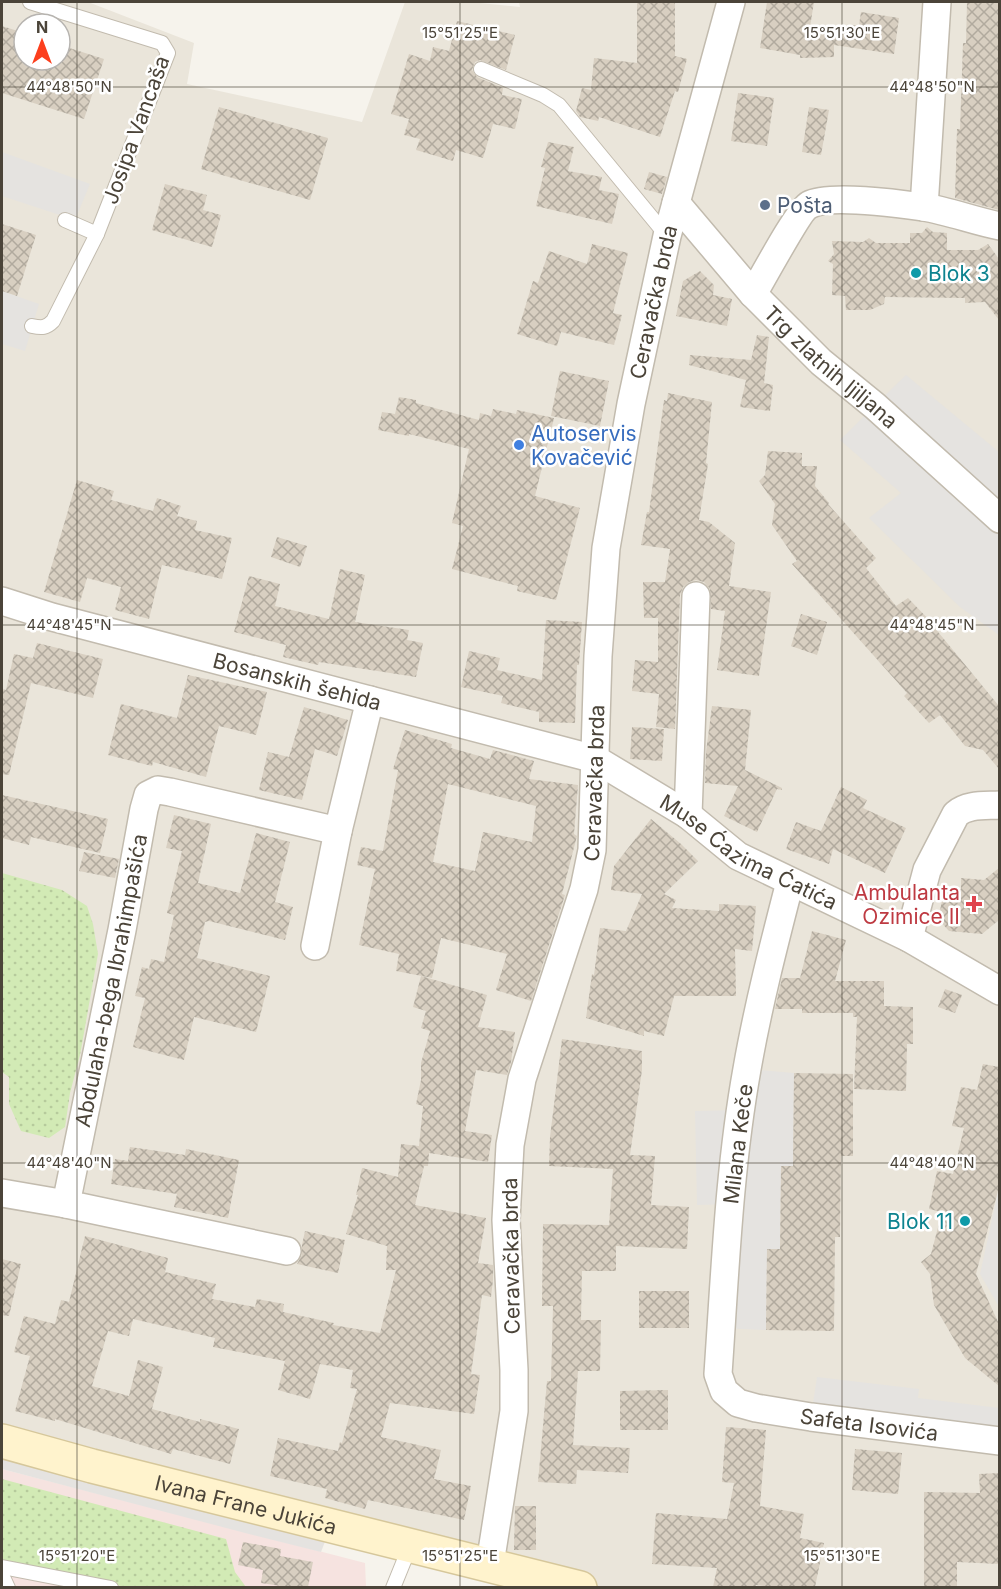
<svg xmlns="http://www.w3.org/2000/svg" width="1001" height="1589" viewBox="0 0 1001 1589" font-family="Inter,sans-serif">
<defs>
<pattern id="grass-dots" width="8" height="8" patternUnits="userSpaceOnUse" patternTransform="scale(1.5)"><rect width="8" height="8" fill="#d2eab5"/><path d="M2 2h.1M6 6h.1" fill="none" stroke="#b6ca9c" stroke-width="1.8" stroke-linecap="round"/></pattern>
<pattern id="building-cross-hatch" width="8" height="8" patternUnits="userSpaceOnUse" patternTransform="scale(1.5)"><rect width="8" height="8" fill="#d8cfc1"/><path d="M0 0l8 8M0 8l8-8" fill="none" stroke="#b1aa9e"/></pattern>
</defs>
<rect width="100%" height="100%" fill="#f6f3ec"/>
<path fill="#eae5da" fill-rule="evenodd" d="M2 2H88L194 43 187 84 362 122 405 2H470L520 7 519 2H999V1587H518L2 1459ZM24 24H60V60H24Z"/>
<polygon fill="#f6e3e0" points="2,1469 365,1563 366,1587 2,1587"/>
<g fill="url(#grass-dots)">
<polygon points="2,873 62,890 87,906 93,924 98,954 80,1055 70,1093 65,1127 49,1138 21,1131 9,1104 9,1077 2,1072"/>
<polygon points="2,1479 226,1539 235,1572 246,1587 126,1587 2,1563"/>
</g>
<g fill="#e5e3e0">
<polygon points="2,152 90,184 75,220 2,196"/>
<polygon points="2,291 39,304 25,351 2,344"/>
<polygon points="906,375 999,452 999,635 960,607 869,518 901,493 840,440"/>
<polygon points="747,1069 794,1073 793,1166 781,1166 780,1249 767,1250 766,1330 721,1328 730,1204 697,1205 695,1111 740,1110"/>
<polygon points="999,1187 999,1307 980,1274"/>
<polygon points="817,1377 919,1389 918,1398 999,1408 999,1441 811,1417"/>
<polygon points="2,1456 326,1539 321,1552 249,1534 2,1469"/>
</g>
<g fill="url(#building-cross-hatch)" fill-rule="evenodd">
<polygon points="637,2 675,2 675,56 687,59 678,92 675,91 660,137 599,117 598,121 580,117 576,111 582,88 591,90 594,58 637,63"/>
<polygon points="767,2 814,2 810,27 859,25 861,12 899,18 894,54 834,45 834,57 800,58 800,55 760,48"/>
<polygon points="967,2 999,2 999,210 955,198 957,129 960,129 963,43 966,43"/>
<polygon points="457,21 515,35 506,70 480,60 475,62 472,70 477,77 503,88 502,95 522,99 515,129 493,124 483,158 456,150 453,161 416,150 420,139 404,135 409,119 391,114 409,54 430,61 433,47 449,51"/>
<polygon points="2,26 24,33 24,60 60,60 60,45 104,59 84,119 2,93"/>
<polygon points="738,93 774,98 767,146 731,141"/>
<polygon points="219,107 328,138 310,200 201,169"/>
<polygon points="809,107 829,110 821,155 802,152"/>
<polygon points="548,142 574,147 568,171 602,177 599,190 619,194 612,224 536,206 545,168 541,167"/>
<polygon points="649,172 667,177 662,194 644,189"/>
<polygon points="165,184 207,195 203,210 221,215 212,247 152,230"/>
<polygon points="2,224 36,235 17,296 2,291"/>
<polygon points="927,227 933,232 947,233 947,250 978,250 988,244 999,259 999,320 985,302 965,303 965,298 885,297 884,304 870,310 846,310 845,296 832,295 833,264 828,261 834,254 832,241 863,242 869,238 876,243 910,243 910,233 922,233"/>
<polygon points="592,244 628,253 613,313 622,315 614,345 561,332 557,346 517,334 533,281 538,283 549,251 587,264"/>
<polygon points="700,271 714,285 713,295 732,299 727,326 676,316 683,281"/>
<polygon points="757,335 769,337 764,383 773,385 770,411 740,407 746,380 689,365 690,355 751,360"/>
<polygon points="560,371 609,381 600,426 551,416"/>
<polygon points="668,393 712,402 706,463 708,464 699,520 709,522 735,543 729,586 771,592 759,676 717,670 725,611 711,609 710,589 704,582 696,580 689,582 683,587 680,595 675,729 656,727 659,694 632,691 635,660 658,662 658,618 644,618 643,582 665,582 670,549 641,545 647,512 649,512 664,400 667,401"/>
<polygon points="399,397 416,400 416,403 479,420 480,413 491,416 493,409 516,414 517,410 554,418 535,496 580,508 556,600 517,591 518,586 452,569 463,526 452,523 469,449 409,434 409,436 378,430 382,412 395,414"/>
<polygon points="768,451 802,453 802,466 817,466 815,486 829,503 828,504 876,558 866,568 896,606 908,598 935,626 934,627 999,706 999,769 983,750 965,746 940,715 929,723 904,696 907,693 792,564 797,561 772,525 775,504 759,481 765,475"/>
<polygon points="77,480 114,491 111,500 153,511 157,498 181,506 177,516 197,521 195,530 232,538 222,579 162,565 149,619 115,610 121,587 87,578 80,602 44,592"/>
<polygon points="277,537 307,546 300,567 271,557"/>
<polygon points="340,569 365,575 355,622 409,630 407,640 423,643 416,677 319,662 318,665 283,657 286,645 234,632 249,576 280,584 275,606 329,619"/>
<polygon points="801,614 827,622 817,655 791,646"/>
<polygon points="546,620 582,622 579,665 577,665 575,723 539,722 539,712 501,703 503,696 461,687 469,651 500,658 497,670 542,680"/>
<polygon points="37,643 103,659 93,698 31,683 9,775 2,774 2,689 6,690 14,654 33,658"/>
<polygon points="188,675 267,692 256,735 219,726 206,777 153,762 152,766 108,755 121,704 177,718"/>
<polygon points="712,706 751,710 745,770 782,788 782,790 777,789 757,832 724,816 738,786 705,783 706,752"/>
<polygon points="304,707 348,720 337,756 315,749 302,800 259,790 268,752 289,757"/>
<polygon points="632,727 664,729 662,761 630,759"/>
<path d="M405 730 452 744 451 748 490 759 493 750 534 761 529 779 578 785 574 834 577 836 562 894 565 895 531 1001 496 990 507 954 441 938 432 978 396 971 399 954 359 945 375 869 357 865 361 847 383 851 398 770 393 769ZM448 784 536 806 532 842 483 832 475 871 433 862Z"/>
<polygon points="841,787 867,800 863,808 906,828 885,873 833,849 829,864 786,849 796,822 821,831"/>
<polygon points="2,795 108,819 100,853 31,837 29,845 2,838"/>
<polygon points="174,815 211,824 198,883 240,893 256,833 290,842 275,902 293,907 285,940 209,921 205,922 197,958 270,976 256,1032 194,1017 184,1060 133,1047 145,998 135,996 142,967 149,969 151,959 164,962 174,915 167,913 182,851 166,848"/>
<polygon points="651,819 681,844 698,861 664,894 676,900 672,908 719,911 719,904 756,906 752,951 735,949 736,996 674,996 664,1036 644,1031 644,1036 586,1018 592,974 594,975 600,928 626,931 642,894 611,890 614,866"/>
<polygon points="84,852 119,859 115,878 79,871"/>
<polygon points="999,868 999,920 982,934 949,931 938,919 945,888 961,889 961,878 984,880"/>
<polygon points="812,931 846,940 835,981 884,981 884,1006 913,1007 913,1044 907,1044 906,1091 854,1089 857,1017 853,1017 853,1013 802,1013 802,1009 775,1009 782,978 800,978"/>
<polygon points="421,976 487,995 478,1027 515,1032 511,1062 507,1075 476,1070 465,1131 492,1135 488,1162 429,1153 428,1166 424,1166 415,1205 486,1218 478,1263 493,1265 493,1280 491,1297 482,1295 471,1374 480,1375 474,1414 390,1403 381,1437 441,1450 434,1479 471,1486 464,1520 368,1500 365,1509 325,1498 327,1489 270,1476 278,1438 338,1451 340,1442 342,1443 357,1389 350,1388 353,1370 320,1364 310,1399 278,1390 285,1361 213,1347 215,1338 133,1319 129,1336 108,1331 92,1386 129,1396 138,1360 163,1367 152,1409 200,1422 200,1419 239,1429 230,1464 173,1449 171,1454 55,1419 55,1421 15,1411 30,1356 14,1352 24,1316 55,1324 61,1300 69,1302 85,1236 168,1258 165,1272 216,1284 212,1299 255,1307 257,1299 284,1304 283,1312 334,1323 333,1325 380,1333 396,1270 386,1270 387,1246 346,1234 358,1195 356,1195 362,1168 398,1177 401,1144 419,1146 423,1106 416,1104 421,1080 421,1063 430,1031 421,1028 426,1011 413,1007"/>
<polygon points="945,989 962,995 955,1013 938,1007"/>
<polygon points="562,1039 642,1051 642,1070 630,1155 655,1156 651,1205 689,1207 687,1249 616,1246 616,1271 582,1271 581,1320 601,1320 600,1371 578,1371 573,1445 630,1448 628,1473 577,1470 576,1484 538,1482 547,1381 551,1381 553,1306 542,1306 543,1224 609,1225 613,1169 549,1166 550,1137"/>
<polygon points="983,1064 999,1067 999,1187 976,1274 999,1324 999,1386 965,1358 934,1305 930,1274 921,1262 931,1254 942,1212 929,1209 937,1171 953,1174 964,1128 952,1126 961,1087 977,1090"/>
<polygon points="794,1073 853,1074 853,1156 841,1156 840,1237 835,1237 834,1331 766,1330 767,1249 780,1249 781,1166 793,1166"/>
<polygon points="130,1147 185,1155 186,1149 239,1160 228,1218 174,1207 177,1194 111,1184 115,1159 128,1161"/>
<polygon points="305,1231 345,1240 338,1273 297,1264 302,1255 302,1245"/>
<polygon points="2,1259 21,1264 9,1316 2,1315"/>
<rect x="639" y="1291" width="50" height="37"/>
<polygon points="668,1390 668,1430 620,1430 620,1391"/>
<polygon points="726,1427 766,1430 760,1506 804,1514 800,1538 824,1543 815,1587 772,1587 756,1585 756,1587 713,1587 717,1568 652,1564 656,1513 727,1519 734,1483 722,1482"/>
<polygon points="855,1449 902,1453 898,1494 852,1490"/>
<polygon points="999,1473 999,1564 957,1562 957,1587 924,1587 924,1492 980,1493 979,1474"/>
<polygon points="515,1506 536,1506 536,1550 514,1550"/>
<polygon points="243,1542 281,1549 280,1556 313,1562 308,1587 287,1587 261,1583 263,1570 238,1565"/>
</g>
<g fill="none" stroke-linecap="round" stroke-linejoin="round">
<defs>
<g id="lane">
<path d="M30 2 162 43 168 53 97 234 53 321C46 328 42 328 32 326"/>
<polyline points="481,69 543,95 559,105 667,236"/>
<polyline points="65,220 97,234"/>
<polyline points="2,1567 111,1588"/>
<polyline points="2,1575 8,1588"/>
<polyline points="393,1588 410,1546"/>
</g>
<g id="street">
<path id="s1" d="M676 203 753 294 821 362 875 406 1000 519"/>
<polyline points="924,207 937,2"/>
<path d="M753 294C762 279 799 210 809 205 828 194 901 204 923 207 949 211 974 221 1000 226"/>
<path id="s2" d="M2 601 52 617 595 759 688 815 738 856 909 938 1000 991"/>
<polyline points="688,815 696,596"/>
<path id="s3" d="M790 882C774 944 758 1006 747 1069 729 1169 725 1273 718 1374L724 1391 738 1403 756 1408 811 1417 1000 1441"/>
<path d="M909 938 927 870 956 814C968 804 984 806 1000 805"/>
<polyline points="315,946 338,831 370,700"/>
<polyline points="2,1193 66,1204"/>
<path id="s4" d="M287 1251 66 1204 122 930 144 809 148 795 158 790 170 792 338 831"/>
<path id="s5" d="M490 1564 514 1411V1370L506 1220 510 1145 522 1079 584 889 592 850 598 656 606 548 631 404 667 236 731 2"/>
</g>
<g id="secondary">
<path id="s6" d="M2 1441 92 1466 580 1588"/>
</g>
</defs>
<use href="#lane" stroke="#c2bbae" stroke-width="16"/>
<use href="#street" stroke="#c2bbae" stroke-width="30"/>
<use href="#secondary" stroke="#d6c79b" stroke-width="36"/>
<use href="#lane" stroke="#fff" stroke-width="14"/>
<use href="#street" stroke="#fff" stroke-width="27"/>
<use href="#secondary" stroke="#fff3cd" stroke-width="33"/>
</g>
<path fill="none" stroke="#4b4439" stroke-width="1.5" stroke-opacity="0.45" d="M77 2V1588M460 2V1588M842 2V1588M2 87H1000M2 625H1000M2 1163H1000"/>
<circle fill="#5c6f8a" stroke="#fff" stroke-width="2" cx="765" cy="205" r="6"/>
<g fill="#0f9aa8" stroke="#fff" stroke-width="2">
<circle cx="916" cy="273" r="6"/>
<circle cx="965" cy="1221" r="6"/>
</g>
<circle fill="#3f7fe0" stroke="#fff" stroke-width="2" cx="519" cy="445" r="6"/>
<path fill="#e0444e" stroke="#fff" stroke-width="2" d="M971 895h6v6h6v6h-6v6h-6v-6h-6v-6h6z"/>
<g text-anchor="middle" dominant-baseline="central" stroke-width="5" stroke-linejoin="round" paint-order="stroke">
<g font-size="21" fill="#4b4439" stroke="#fff">
<text transform="translate(136 130) rotate(-70)">Josipa Vancaša</text>
<text stroke="none"><textPath href="#s5" startOffset="1281">Ceravačka brda</textPath></text>
<text stroke="none"><textPath href="#s1" startOffset="226">Trg zlatnih ljiljana</textPath></text>
<text stroke="none"><textPath href="#s2" startOffset="306">Bosanskih šehida</textPath></text>
<text stroke="none"><textPath href="#s5" startOffset="795">Ceravačka brda</textPath></text>
<text stroke="none"><textPath href="#s2" startOffset="794">Muse Ćazima Ćatića</textPath></text>
<text stroke="none"><textPath href="#s4" startOffset="454">Abdulaha-bega Ibrahimpašića</textPath></text>
<text transform="translate(738 1144) rotate(-83)">Milana Keče</text>
<text transform="translate(511 1256) rotate(-91)">Ceravačka brda</text>
<text stroke="none"><textPath href="#s3" startOffset="668">Safeta Isovića</textPath></text>
<text stroke="none"><textPath href="#s6" startOffset="252">Ivana Frane Jukića</textPath></text>
</g>
<g font-size="21" fill="#4e5e75" stroke="#fff" text-anchor="start">
<text x="777" y="205">Pošta</text>
</g>
<g font-size="21" fill="#0d838f" stroke="#fff" text-anchor="start">
<text x="928" y="273">Blok 3</text>
<text x="953" y="1221" text-anchor="end">Blok 11</text>
</g>
<g font-size="21" fill="#366cbe" stroke="#fff" text-anchor="start">
<text x="531" y="433">Autoservis<tspan x="531" dy="24">Kovačević</tspan></text>
</g>
<g font-size="21" fill="#be3a42" stroke="#fff" text-anchor="end">
<text x="960" y="892">Ambulanta<tspan x="960" dy="24">Ozimice II</tspan></text>
</g>
</g>
<g font-size="15" text-anchor="middle" fill="#4b4439" stroke="#fff" stroke-width="5" stroke-linejoin="round" paint-order="stroke">
<text x="460" y="38">15°51'25"E</text>
<text x="842" y="38">15°51'30"E</text>
<text x="69" y="92">44°48'50"N</text>
<text x="932" y="92">44°48'50"N</text>
<text x="69" y="630">44°48'45"N</text>
<text x="932" y="630">44°48'45"N</text>
<text x="69" y="1168">44°48'40"N</text>
<text x="932" y="1168">44°48'40"N</text>
<text x="77" y="1561">15°51'20"E</text>
<text x="460" y="1561">15°51'25"E</text>
<text x="842" y="1561">15°51'30"E</text>
</g>
<rect width="1001" height="1589" fill="none" stroke="#4b4439" stroke-width="6"/>
<g transform="translate(42 42)"><circle r="28" fill="#ffffff" stroke="#b7b4b0" stroke-width="1.5"/>
<path d="M0-4.5L10 22L0 15L-10 22Z" fill="#fc3f1d"/>
<text y="-9" font-size="16" font-weight="bold" text-anchor="middle" fill="#4b4439">N</text>
</g>
</svg>
